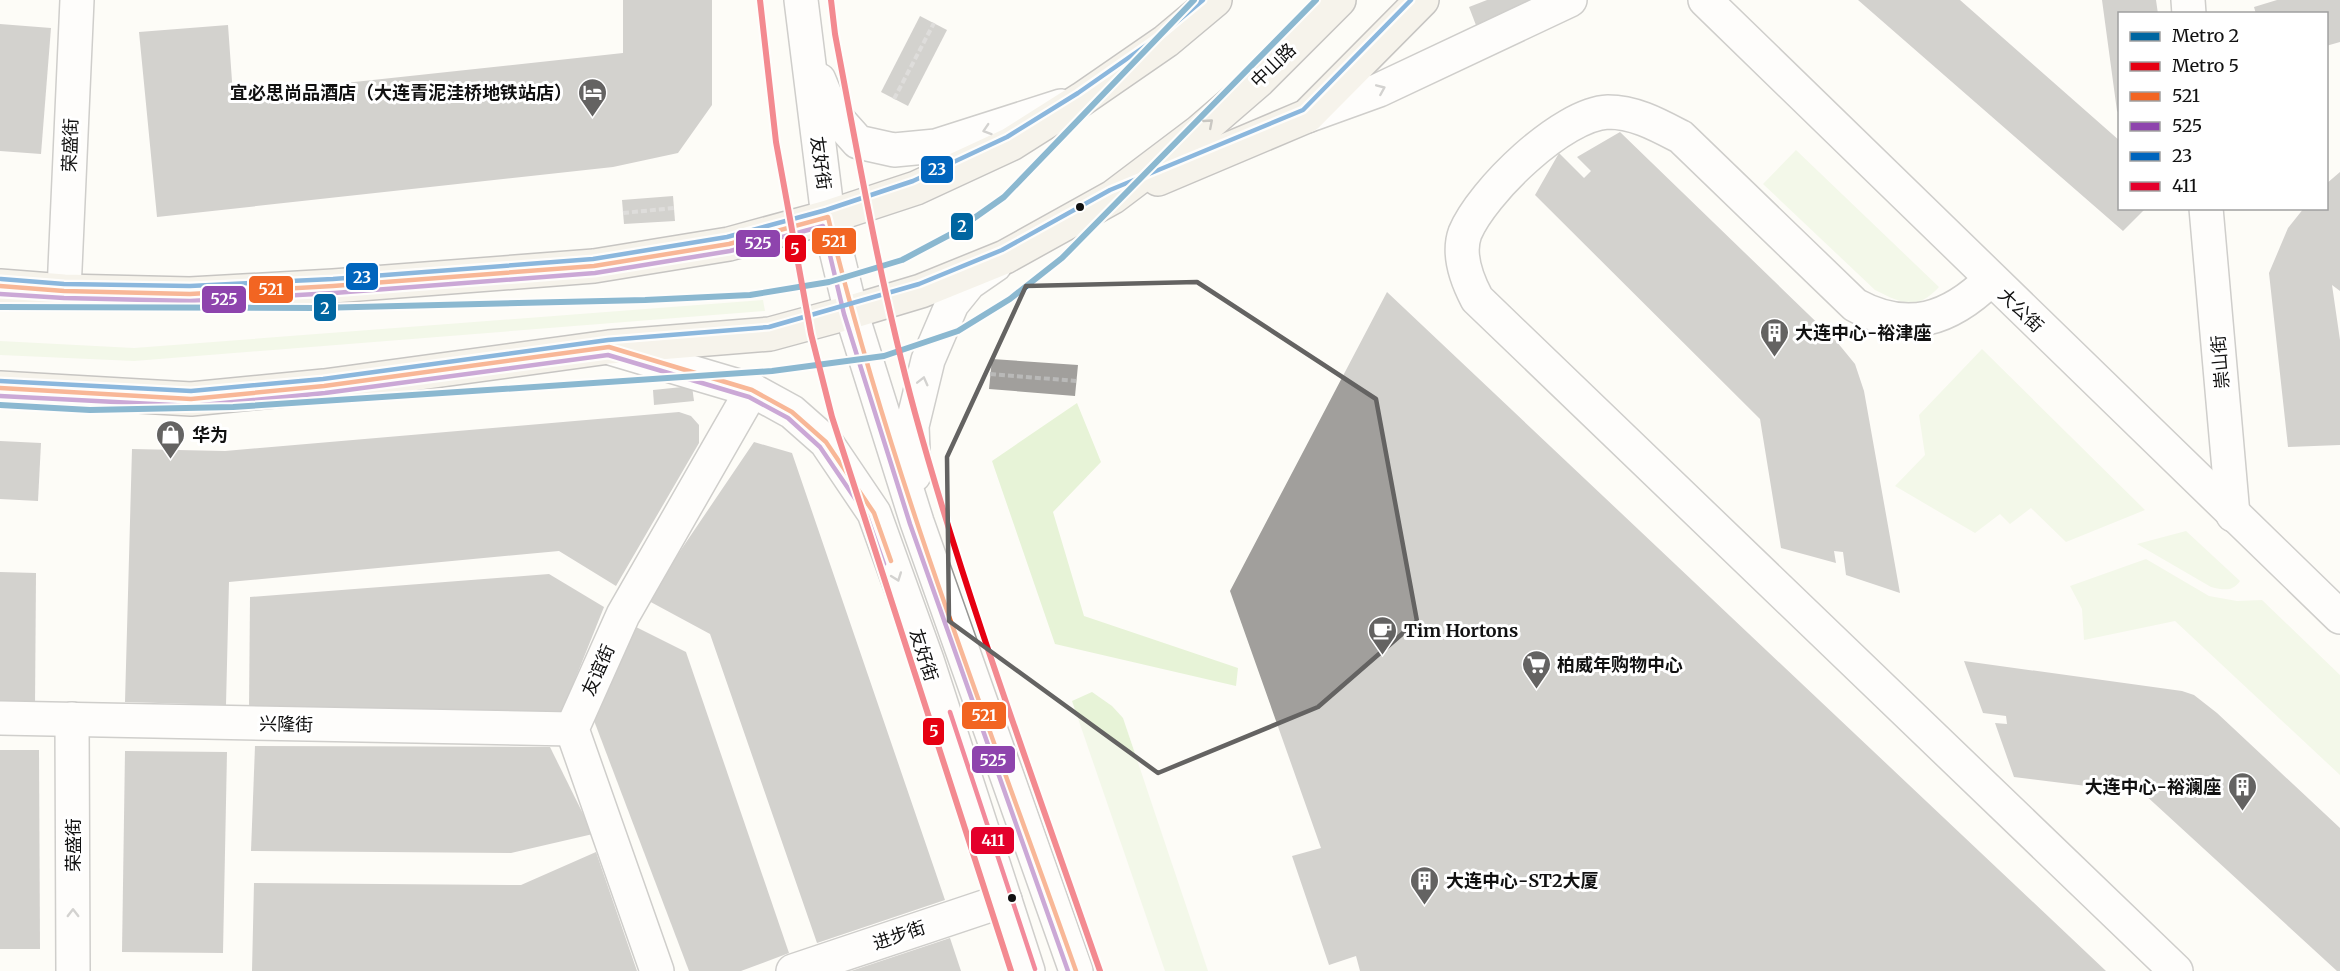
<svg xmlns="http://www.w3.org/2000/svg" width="2340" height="971" viewBox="0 0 2340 971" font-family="Merriweather,'Noto Sans SC',serif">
<rect width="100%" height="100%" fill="#fdfcf7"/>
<g fill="#e7f3d7">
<path d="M1796 150 1939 287C1916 312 1902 303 1875 290L1763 184Z"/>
<polygon points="763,300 765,311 134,361 0,355 0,341 134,348"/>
<polygon points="1982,349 2145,510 2066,542 2031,508 2010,524 2000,514 1975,533 1895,486 1925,455 1919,415"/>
<polygon points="1077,403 1101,462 1053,512 1084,616 1238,668 1236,686 1055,644 992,461"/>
<path d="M2186 531 2240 581C2232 592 2224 590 2211 587L2137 544Z"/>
<polygon points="2146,559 2209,596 2237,601 2262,600 2340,675 2340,775 2175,621 2084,640 2082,609 2070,586"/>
<polygon points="1092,692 1112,706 1123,718 1208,971 1165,971 1072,701"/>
</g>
<g fill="#a19f9c">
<polygon points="623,0 712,0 712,105 678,153 613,167 157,217 139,32 228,25 233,95 623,53"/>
<polygon points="1487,0 1564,0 1479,33 1469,7"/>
<polygon points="1858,0 1960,0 2120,141 2120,208 2146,208 2123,231"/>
<polygon points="2102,0 2156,0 2158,14 2120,14 2120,114 2117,111"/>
<polygon points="2277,0 2340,0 2340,42 2326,46 2326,14 2256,14 2254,7"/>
<polygon points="920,16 947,30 908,106 881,92"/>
<polygon points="0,24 51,28 41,154 0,151"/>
<polygon points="1620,132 1837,342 1855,364 1864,391 1900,593 1846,575 1843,552 1834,551 1836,563 1781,548 1760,419 1535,195 1559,153 1584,178 1591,171 1577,157"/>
<polygon points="2340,172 2340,291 2332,285 2340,340 2340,445 2288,447 2269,273 2288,228 2304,208 2326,208 2326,184"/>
<polygon points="673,196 675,221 624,224 622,200"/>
<polygon points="1387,292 2106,971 1360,971 1356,956 1329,965 1292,856 1321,848 1230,591"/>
<polygon points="992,359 1078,365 1075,396 989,389"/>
<polygon points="692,386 694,401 654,405 653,390"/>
<polygon points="679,412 691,416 699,425 699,443 616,586 559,551 229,582 226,705 125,702 132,449 225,451"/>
<polygon points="0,441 41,443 38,501 0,499"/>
<polygon points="754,442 792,453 945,900 817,943 710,634 647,600"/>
<polygon points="0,572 36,573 35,706 0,705"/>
<polygon points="549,574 604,607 562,712 249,709 250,597"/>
<polygon points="636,627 686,652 789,953 741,971 689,971 593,718"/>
<polygon points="1964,661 2182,691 2194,695 2217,713 2340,828 2340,971 2337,971 2143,793 2014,777 1995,723 2007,724 2006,716 1983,713"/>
<polygon points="255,746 550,747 593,834 511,853 251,851"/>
<polygon points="0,750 39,750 40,949 0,949"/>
<polygon points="125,751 227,752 223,953 122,952"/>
<polygon points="596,852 637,971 252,971 254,883 521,885"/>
<polygon points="950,938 961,971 851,971"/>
</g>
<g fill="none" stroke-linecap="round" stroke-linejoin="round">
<defs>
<g id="minor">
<polyline points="801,0 828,217 851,312 917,522 1076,971"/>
<polyline points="1705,0 2340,617"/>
<polyline points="2188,0 2189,14"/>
<polyline points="819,80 833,114 858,142 894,150 936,146 1061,106"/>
<polyline points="1307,116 1379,90 1570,0"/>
<polyline points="2206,208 2233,515"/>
<path d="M1990 280C1950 319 1908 334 1855 305L1681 137C1658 125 1635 112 1608 112 1562 114 1482 192 1465 233 1457 255 1467 280 1477 299L2176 971"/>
<polyline points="64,291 77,0"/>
<polyline points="610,348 752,390 792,412 826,442 874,513 927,660 1028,971"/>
<polyline points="914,475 912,426 928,360 952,304 969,283 995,265"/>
<polyline points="0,718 572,729"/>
<polyline points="72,719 73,971"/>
<polyline points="657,971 572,729 623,615 752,390"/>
<polyline points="793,971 1005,900"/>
</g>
<g id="major">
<polyline points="1158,179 1307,116 1422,0"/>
<polyline points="0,286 64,291 190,294 333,286 594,266 729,244 828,217 916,188 1011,144 1082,99 1166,41 1215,0"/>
<polyline points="0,388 191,399 324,386 609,347 770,334 851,312 921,291 1005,257 1113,197 1199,132 1258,81 1339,0"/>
</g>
</defs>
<use href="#minor" stroke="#979795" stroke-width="36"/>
<use href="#major" stroke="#858482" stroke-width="36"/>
<g stroke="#b9b9b8" stroke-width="4" stroke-dasharray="6 3" stroke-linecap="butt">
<polyline points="894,99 934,23"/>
<polyline points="623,213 674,208"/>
<polyline points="990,374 1076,381"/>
</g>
<use href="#minor" stroke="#fffffe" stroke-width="33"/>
<use href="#major" stroke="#ede9dc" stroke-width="33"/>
<defs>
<g id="bus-1">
<path d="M0 286 64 291 190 294 333 286 594 266 729 244 828 217C890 474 988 722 1076 971"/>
<polyline points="0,388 191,399 324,386 609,347 752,390 792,412 826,442 874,513 891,561"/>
</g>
<g id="bus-2">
<polyline points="0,294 64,298 190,301 334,293 595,273 730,251 823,226 844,314 910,524 1068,971"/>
<polyline points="0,396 192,406 325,393 608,355 749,397 788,418 820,447 867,516 884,564"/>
</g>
<g id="bus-3">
<polyline points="1,279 64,284 190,286 333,279 593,259 727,237 826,210 913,181 1007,137 1078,93 1161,35 1203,0"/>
<polyline points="0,381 191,391 323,379 608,340 769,327 919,284 1002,250 1110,190 1303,110 1411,0"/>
</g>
<polyline id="bus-4" points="950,712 1035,969"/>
</defs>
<use href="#bus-1" stroke="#fff" stroke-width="9"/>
<use href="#bus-2" stroke="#fff" stroke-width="9"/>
<use href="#bus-3" stroke="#fff" stroke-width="9"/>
<use href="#bus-4" stroke="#fff" stroke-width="9"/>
<use href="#bus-1" stroke="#f26522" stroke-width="4.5"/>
<use href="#bus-2" stroke="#8e44ad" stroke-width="4.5"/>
<use href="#bus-3" stroke="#0065bd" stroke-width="4.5"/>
<use href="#bus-4" stroke="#e4002b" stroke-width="4.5"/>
<defs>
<g id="metro-1">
<polyline points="0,307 316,308 645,300 750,295 829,282 902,260 953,233 1004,197 1194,0"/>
<polyline points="0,405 90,410 233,407 772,371 884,356 958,331 1010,299 1062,258 1316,0"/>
</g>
<g id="metro-2">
<polyline points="760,0 776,142 811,334 832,417 1011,971"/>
<path d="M831 0 835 34C859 161 881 288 915 413 967 602 1036 786 1100 971"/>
</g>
</defs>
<use href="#metro-1" stroke="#fff" stroke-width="10"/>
<use href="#metro-2" stroke="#fff" stroke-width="10"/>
<use href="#metro-1" stroke="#0066a1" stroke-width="6"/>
<use href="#metro-2" stroke="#e60012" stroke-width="6"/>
</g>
<defs><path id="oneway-chevron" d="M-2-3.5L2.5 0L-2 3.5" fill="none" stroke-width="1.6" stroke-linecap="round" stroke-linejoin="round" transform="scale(1.5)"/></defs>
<g stroke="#a0a09f">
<use href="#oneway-chevron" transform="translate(1381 89) rotate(-23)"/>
<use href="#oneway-chevron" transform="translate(987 130) rotate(162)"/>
<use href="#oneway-chevron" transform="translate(923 381) rotate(-76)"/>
<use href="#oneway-chevron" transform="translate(897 577) rotate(70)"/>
<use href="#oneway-chevron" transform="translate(73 913) rotate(-90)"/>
</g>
<use stroke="#8a8881" href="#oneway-chevron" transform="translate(1209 123) rotate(-41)"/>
<path d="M0 0H2340V971H0ZM1197 282 1376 399 1417 621 1318 707 1158 773 949 621 947 457 1026 286Z" fill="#fdfcf7" fill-opacity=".55" fill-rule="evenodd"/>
<path fill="none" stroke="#646362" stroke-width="4.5" stroke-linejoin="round" d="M1197 282 1376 399 1417 621 1318 707 1158 773 949 621 947 457 1026 286Z"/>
<defs>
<symbol id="hotel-pin" viewBox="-11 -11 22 30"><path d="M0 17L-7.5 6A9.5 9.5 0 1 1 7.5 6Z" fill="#646362" stroke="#fff"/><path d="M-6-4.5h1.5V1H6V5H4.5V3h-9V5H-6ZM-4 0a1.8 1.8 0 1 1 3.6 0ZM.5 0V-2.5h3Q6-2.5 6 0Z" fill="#fff"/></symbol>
<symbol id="building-pin" viewBox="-11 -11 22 30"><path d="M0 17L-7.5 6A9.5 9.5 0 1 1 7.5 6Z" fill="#646362" stroke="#fff"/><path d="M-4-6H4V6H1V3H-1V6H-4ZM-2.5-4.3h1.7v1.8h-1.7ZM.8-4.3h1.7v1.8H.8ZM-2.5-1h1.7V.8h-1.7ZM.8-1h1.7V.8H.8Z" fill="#fff"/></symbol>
<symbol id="shop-pin" viewBox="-11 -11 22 30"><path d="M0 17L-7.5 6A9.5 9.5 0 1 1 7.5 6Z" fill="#646362" stroke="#fff"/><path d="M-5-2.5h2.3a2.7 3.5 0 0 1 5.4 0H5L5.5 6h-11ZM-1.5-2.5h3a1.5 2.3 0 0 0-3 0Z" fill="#fff"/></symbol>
<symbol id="cafe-pin" viewBox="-11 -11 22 30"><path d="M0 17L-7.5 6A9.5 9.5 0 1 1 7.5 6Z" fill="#646362" stroke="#fff"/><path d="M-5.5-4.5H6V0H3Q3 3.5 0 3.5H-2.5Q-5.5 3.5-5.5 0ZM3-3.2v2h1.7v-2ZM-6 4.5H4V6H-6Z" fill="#fff"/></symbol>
<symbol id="supermarket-pin" viewBox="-11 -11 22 30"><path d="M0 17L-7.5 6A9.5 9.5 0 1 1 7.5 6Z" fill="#646362" stroke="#fff"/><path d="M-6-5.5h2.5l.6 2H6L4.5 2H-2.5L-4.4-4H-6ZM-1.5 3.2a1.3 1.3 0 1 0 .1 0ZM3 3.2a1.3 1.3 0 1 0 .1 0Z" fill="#fff"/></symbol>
</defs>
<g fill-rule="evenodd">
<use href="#hotel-pin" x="576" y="76" width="33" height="45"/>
<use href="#building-pin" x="1758" y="316" width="33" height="45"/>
<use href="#shop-pin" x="154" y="418" width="33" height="45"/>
<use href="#cafe-pin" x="1366" y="614" width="33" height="45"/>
<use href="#supermarket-pin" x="1520" y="648" width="33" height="45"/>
<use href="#building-pin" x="2226" y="770" width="33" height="45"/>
<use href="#building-pin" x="1408" y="864" width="33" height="45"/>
</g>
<g fill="#111" stroke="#fff" stroke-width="2">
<circle cx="1080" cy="207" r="5"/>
<circle cx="1012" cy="898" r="5"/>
</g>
<g text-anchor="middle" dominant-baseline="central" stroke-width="6" stroke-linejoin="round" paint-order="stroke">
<g font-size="18" fill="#111" stroke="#fff">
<text transform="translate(1273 65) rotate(-44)">中山路</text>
<text transform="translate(70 145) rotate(-88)">荣盛街</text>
<text transform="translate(821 163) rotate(82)">友好街</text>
<text transform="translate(2021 310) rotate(44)">大公街</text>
<text transform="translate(2220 362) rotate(-95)">崇山街</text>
<text transform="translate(924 655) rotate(72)">友好街</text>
<text transform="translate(598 670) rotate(-66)">友谊街</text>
<text transform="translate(286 724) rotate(1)">兴隆街</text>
<text transform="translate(73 845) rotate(-90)">荣盛街</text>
<text transform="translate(899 935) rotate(-19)">进步街</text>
</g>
<g font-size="18" font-weight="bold" fill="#111" stroke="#fff" text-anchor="start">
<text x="572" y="92" text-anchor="end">宜必思尚品酒店（大连青泥洼桥地铁站店）</text>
<text x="1795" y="332">大连中心-裕津座</text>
<text x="192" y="434">华为</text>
<text x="1404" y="630">Tim Hortons</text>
<text x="1557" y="664">柏威年购物中心</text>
<text x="2221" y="786" text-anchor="end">大连中心-裕澜座</text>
<text x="1446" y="880">大连中心-ST2大厦</text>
</g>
</g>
<g stroke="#fff" stroke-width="2">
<rect x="920" y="155" width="34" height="29" rx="6" fill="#0065bd"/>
<rect x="950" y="212" width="24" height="29" rx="6" fill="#0066a1"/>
<rect x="811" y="227" width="46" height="28" rx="6" fill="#f26522"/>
<rect x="735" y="229" width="46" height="29" rx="6" fill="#8e44ad"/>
<rect x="784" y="234" width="23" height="29" rx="6" fill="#e60012"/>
<rect x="345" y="262" width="34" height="29" rx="6" fill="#0065bd"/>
<rect x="248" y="275" width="46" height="29" rx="6" fill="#f26522"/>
<rect x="201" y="285" width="46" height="29" rx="6" fill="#8e44ad"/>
<rect x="313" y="293" width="24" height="29" rx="6" fill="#0066a1"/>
<rect x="961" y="701" width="46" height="29" rx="6" fill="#f26522"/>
<rect x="922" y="717" width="23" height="29" rx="6" fill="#e60012"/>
<rect x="971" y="745" width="45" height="29" rx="6" fill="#8e44ad"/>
<rect x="970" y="826" width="45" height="29" rx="6" fill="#e4002b"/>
</g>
<g font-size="16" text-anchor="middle" font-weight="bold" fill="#fff">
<text x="937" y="175">23</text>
<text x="962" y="232">2</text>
<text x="834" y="247">521</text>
<text x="758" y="249">525</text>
<text x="795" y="255">5</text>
<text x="362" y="283">23</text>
<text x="271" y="295">521</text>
<text x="224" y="305">525</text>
<text x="325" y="314">2</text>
<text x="984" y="721">521</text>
<text x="934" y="737">5</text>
<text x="993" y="766">525</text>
<text x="993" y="846">411</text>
</g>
<rect x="2118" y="12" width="210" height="198" fill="#ffffff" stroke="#a0a0a0" stroke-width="1.5"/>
<rect x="2130" y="32" width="30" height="9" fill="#0066a1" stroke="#a0a0a0" stroke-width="1.5"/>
<text x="2172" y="42" font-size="18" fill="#111111">Metro 2</text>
<rect x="2130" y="62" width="30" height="9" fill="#e60012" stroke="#a0a0a0" stroke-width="1.5"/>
<text x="2172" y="72" font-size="18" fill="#111111">Metro 5</text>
<rect x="2130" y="92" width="30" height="9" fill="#f26522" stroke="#a0a0a0" stroke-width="1.5"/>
<text x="2172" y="102" font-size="18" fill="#111111">521</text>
<rect x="2130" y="122" width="30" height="9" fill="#8e44ad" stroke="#a0a0a0" stroke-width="1.5"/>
<text x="2172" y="132" font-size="18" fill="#111111">525</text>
<rect x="2130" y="152" width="30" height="9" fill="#0065bd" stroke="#a0a0a0" stroke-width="1.5"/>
<text x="2172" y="162" font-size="18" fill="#111111">23</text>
<rect x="2130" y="182" width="30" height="9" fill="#e4002b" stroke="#a0a0a0" stroke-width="1.5"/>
<text x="2172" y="192" font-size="18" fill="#111111">411</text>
</svg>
